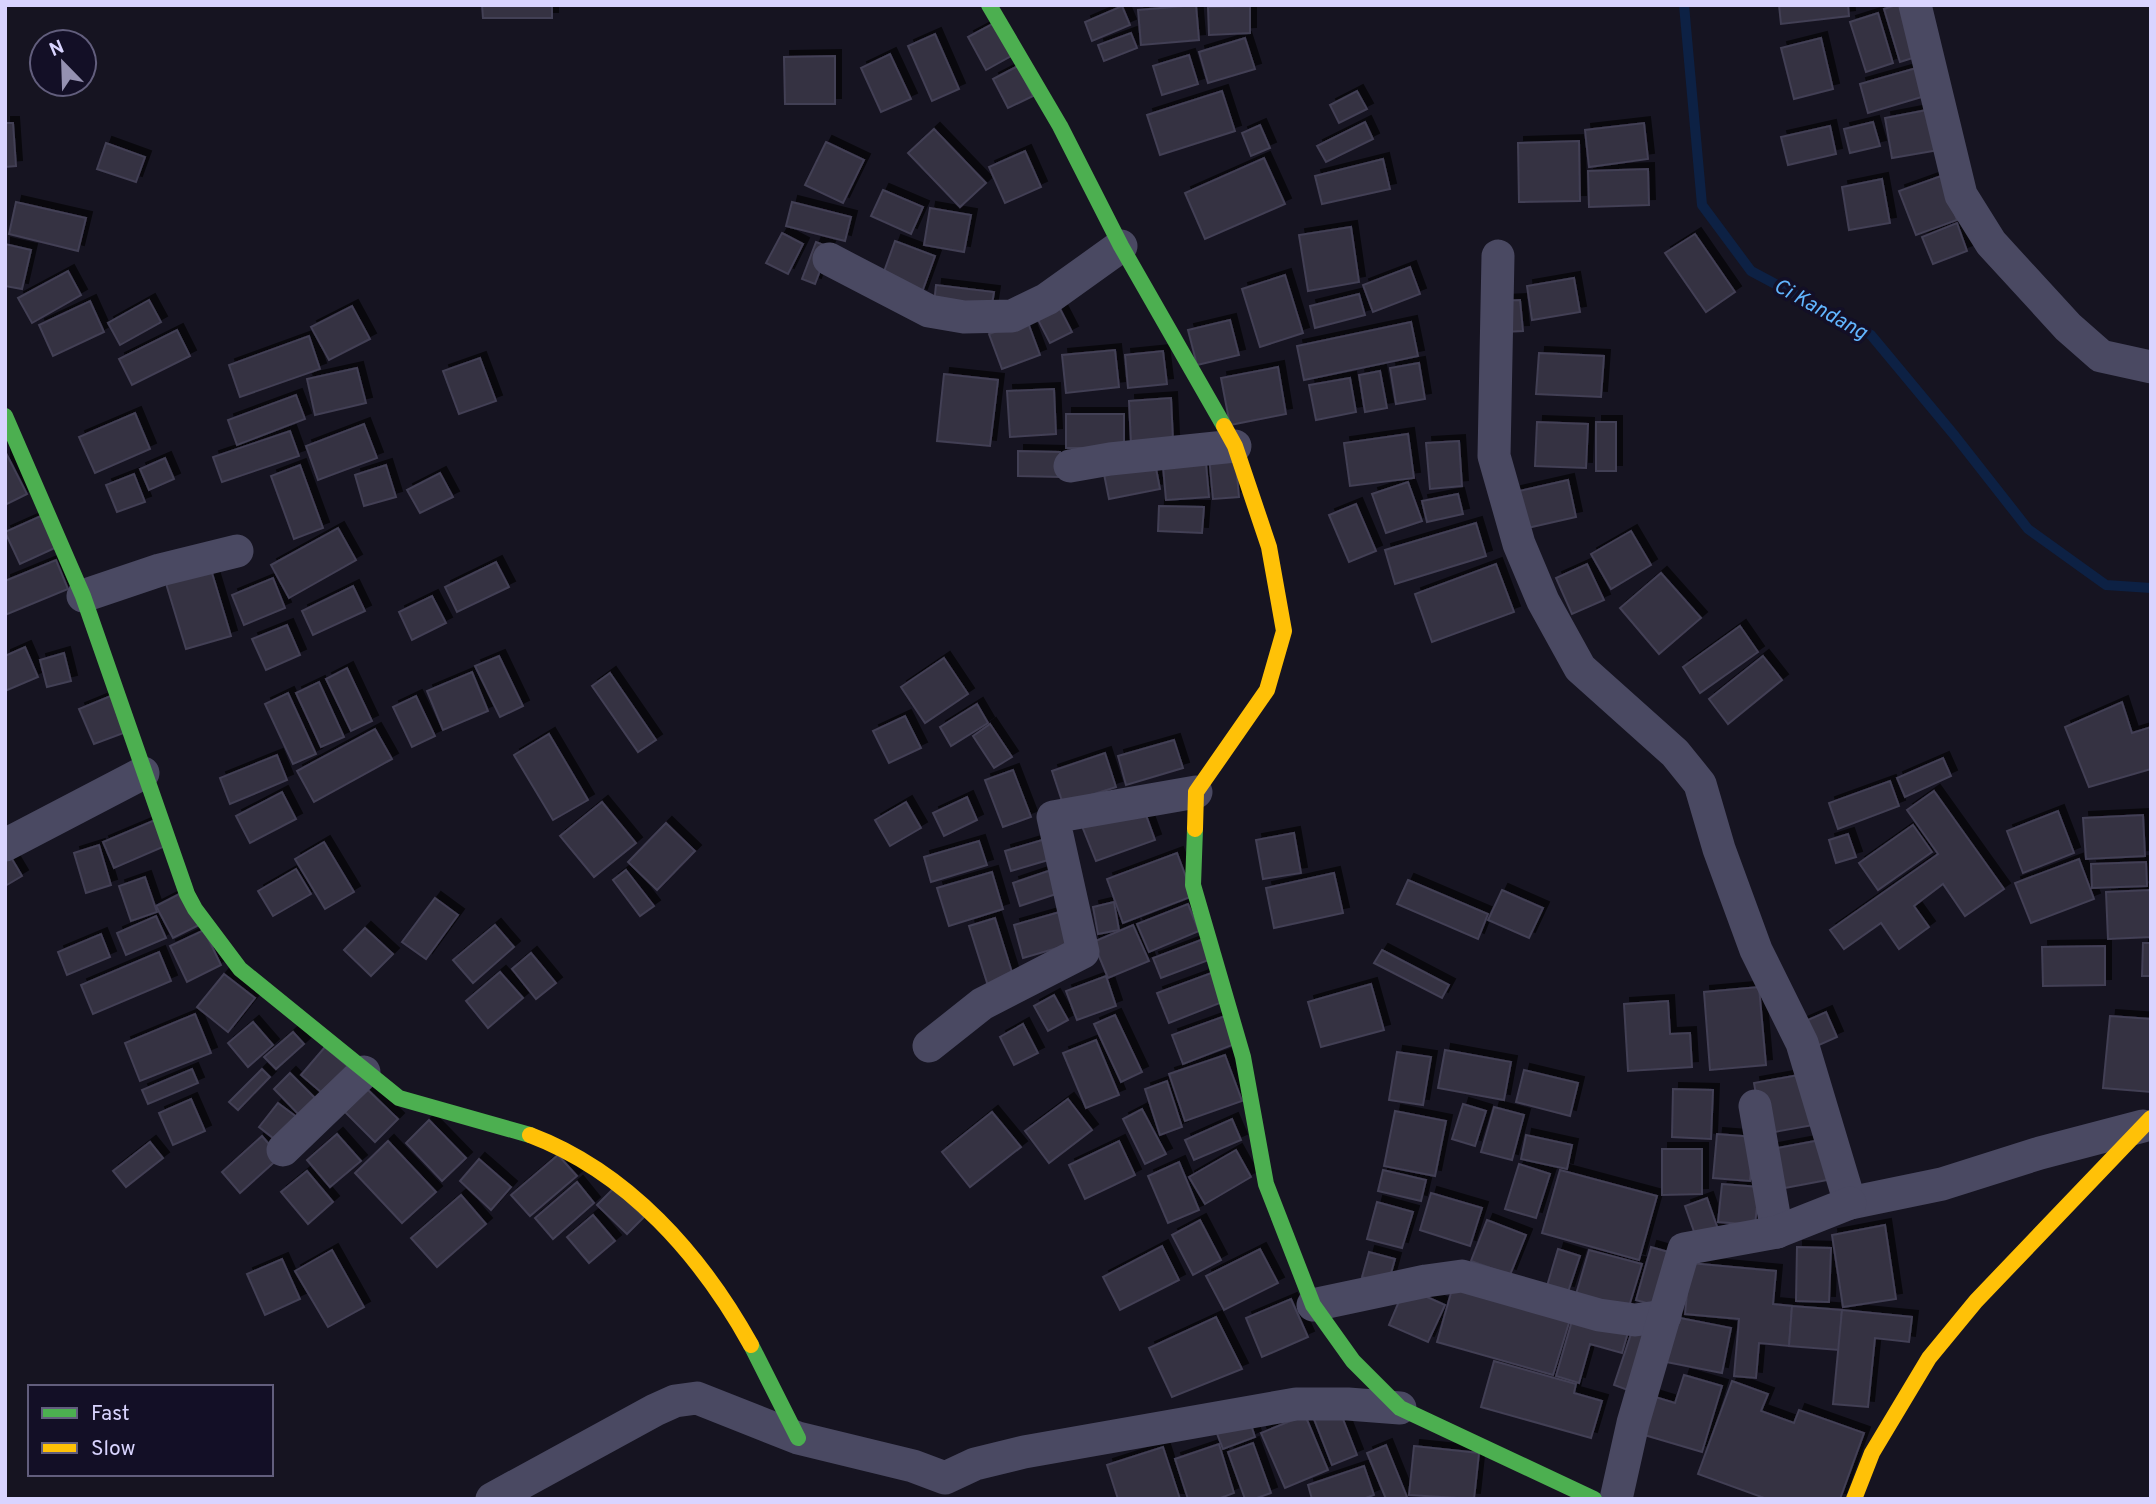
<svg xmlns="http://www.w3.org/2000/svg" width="2156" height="1504" viewBox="0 0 2156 1504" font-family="Overpass,sans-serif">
<defs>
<filter id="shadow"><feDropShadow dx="6" dy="-6" stdDeviation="0" flood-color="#0009"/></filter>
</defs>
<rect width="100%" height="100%" fill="#161421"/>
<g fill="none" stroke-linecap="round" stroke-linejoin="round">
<polyline stroke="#0d2144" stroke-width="10" points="1684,5 1702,205 1751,271 1871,335 1955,436 2028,529 2106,585 2151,588"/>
</g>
<g fill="#343243" stroke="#433f54" stroke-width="2" filter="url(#shadow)">
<polygon points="482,5 552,5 552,18 483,18"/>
<polygon points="1196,5 1199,40 1141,45 1138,10"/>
<polygon points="1779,5 1848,5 1849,16 1781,24"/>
<polygon points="1896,5 1907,5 1922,55 1900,62 1884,9"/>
<polygon points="1122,6 1130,25 1092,41 1085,22"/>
<polygon points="1250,6 1250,33 1209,35 1208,7"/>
<polygon points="1878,13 1893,63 1866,72 1850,22"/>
<polygon points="994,23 1011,56 986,70 968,37"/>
<polygon points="1131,33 1137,48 1104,61 1098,45"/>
<polygon points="935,34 959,89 932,101 908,46"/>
<polygon points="1245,38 1255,69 1208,83 1199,52"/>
<polygon points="1821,38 1833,89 1794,99 1781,48"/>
<polygon points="890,54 911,99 881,112 861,68"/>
<polygon points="1189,55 1198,84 1162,95 1153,66"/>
<polygon points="835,56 835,104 785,104 784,57"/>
<polygon points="1927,65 1935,93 1868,113 1860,84"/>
<polygon points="1018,66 1033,96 1008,108 993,79"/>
<polygon points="1222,91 1235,131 1160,155 1147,115"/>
<polygon points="1357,91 1367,109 1339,123 1330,105"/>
<polygon points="1932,109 1939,150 1892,158 1885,118"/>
<polygon points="1365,122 1373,139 1326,162 1317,146"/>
<polygon points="1873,122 1880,146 1850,153 1844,129"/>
<polygon points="5,123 13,123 16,166 5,167"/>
<polygon points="1644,123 1648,159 1589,167 1585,130"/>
<polygon points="1260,125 1270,148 1251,156 1242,133"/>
<polygon points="1830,126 1836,154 1788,165 1781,137"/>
<polygon points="934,129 986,183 960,207 908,153"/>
<polygon points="1579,141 1580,201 1519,202 1518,143"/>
<polygon points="826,142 864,160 843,203 805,185"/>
<polygon points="106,143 145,157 136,182 97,169"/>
<polygon points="1025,151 1041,187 1005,203 989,167"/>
<polygon points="1264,158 1285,204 1205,239 1185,193"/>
<polygon points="1383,159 1390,189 1322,204 1315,176"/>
<polygon points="1648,169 1649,205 1589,207 1588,171"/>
<polygon points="1941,176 1957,220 1916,235 1899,191"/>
<polygon points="1882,179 1890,223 1849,230 1842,187"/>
<polygon points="883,190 923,207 911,234 871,216"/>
<polygon points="16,202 86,218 78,251 9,234"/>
<polygon points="792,202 851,217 845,241 786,226"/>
<polygon points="930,208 971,215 964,252 924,245"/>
<polygon points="1957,223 1967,251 1933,264 1922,237"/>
<polygon points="1351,227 1359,282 1308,291 1299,235"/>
<polygon points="782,233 803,244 788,274 766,263"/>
<polygon points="1695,234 1735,292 1706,312 1665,253"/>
<polygon points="895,241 935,256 921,295 881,280"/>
<polygon points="816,242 829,247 815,284 802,279"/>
<polygon points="5,244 31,250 22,289 5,286"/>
<polygon points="1410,267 1420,294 1373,312 1363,285"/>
<polygon points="68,271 81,295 32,323 18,298"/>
<polygon points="1285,275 1303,333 1260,347 1242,289"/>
<polygon points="1574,278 1580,312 1532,320 1527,286"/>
<polygon points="936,285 994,292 991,311 934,304"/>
<polygon points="1359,294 1365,315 1315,328 1310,306"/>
<polygon points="149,300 161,322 120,345 108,323"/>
<polygon points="1520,300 1523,331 1503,332 1501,301"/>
<polygon points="90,301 104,332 53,356 39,325"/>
<polygon points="1056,301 1072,332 1050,343 1034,312"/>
<polygon points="352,306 370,339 329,360 311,327"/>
<polygon points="1027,320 1040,355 1002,369 989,334"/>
<polygon points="1230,320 1239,355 1197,365 1188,330"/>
<polygon points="1411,322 1418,356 1304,380 1297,346"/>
<polygon points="177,330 190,356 132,385 119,359"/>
<polygon points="309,336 320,369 240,397 229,365"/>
<polygon points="1115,350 1119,387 1066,393 1062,355"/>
<polygon points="1163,351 1167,384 1128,388 1125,355"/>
<polygon points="1539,353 1604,356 1601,397 1536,394"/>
<polygon points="480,358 496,401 459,414 443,371"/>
<polygon points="1419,363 1425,399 1396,404 1390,368"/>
<polygon points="1278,367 1286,414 1230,425 1221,378"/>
<polygon points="357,368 366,403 315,415 307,379"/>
<polygon points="1380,371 1387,408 1365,412 1359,375"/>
<polygon points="944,374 998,380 990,446 937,441"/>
<polygon points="1350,378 1356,412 1316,420 1309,385"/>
<polygon points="1054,389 1056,434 1010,437 1007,391"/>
<polygon points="296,395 305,419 237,445 228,420"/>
<polygon points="1171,398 1173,440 1131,443 1129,401"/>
<polygon points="135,413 150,449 95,473 79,437"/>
<rect x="1066" y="414" width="58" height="34"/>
<polygon points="1537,422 1588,424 1586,468 1535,466"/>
<rect x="1596" y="422" width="20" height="49"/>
<polygon points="364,424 377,458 318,480 306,446"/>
<polygon points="290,431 299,456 222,482 213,457"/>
<polygon points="1408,434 1414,478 1350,486 1344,443"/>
<polygon points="1459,441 1462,486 1430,489 1426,443"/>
<polygon points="5,451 27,494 5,505"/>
<polygon points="1018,451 1060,452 1060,477 1018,476"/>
<polygon points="1205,452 1209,497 1166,500 1162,455"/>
<polygon points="1235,455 1239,497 1213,499 1209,456"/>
<polygon points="165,458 174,479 149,490 140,469"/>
<polygon points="1154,458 1160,489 1109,499 1103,469"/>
<polygon points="300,465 323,528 294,539 271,476"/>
<polygon points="386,465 396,497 364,506 355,475"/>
<polygon points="440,473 453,497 420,513 407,490"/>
<polygon points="134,474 145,502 117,512 106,485"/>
<polygon points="1568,480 1576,517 1523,529 1515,492"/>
<polygon points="1408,482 1422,521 1386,533 1372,494"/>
<polygon points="1458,494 1463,514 1427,522 1422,501"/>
<polygon points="1356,504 1376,551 1349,562 1329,515"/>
<polygon points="1159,506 1204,507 1202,533 1158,531"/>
<polygon points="43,515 57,547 20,564 5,532"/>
<polygon points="1476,523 1486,556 1395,584 1385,550"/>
<polygon points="338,528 356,560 289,598 271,565"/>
<polygon points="1631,531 1651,565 1611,589 1591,554"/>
<polygon points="56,560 68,589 5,615 5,581"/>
<polygon points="496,562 509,587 457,612 445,587"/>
<polygon points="209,563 231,636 186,649 164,577"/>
<polygon points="1496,564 1514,612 1432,642 1415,594"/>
<polygon points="1587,564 1604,600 1572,614 1556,578"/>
<polygon points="1661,573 1701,618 1659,654 1620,608"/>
<polygon points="273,578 285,608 244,625 232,595"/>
<polygon points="353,586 365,611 313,635 302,611"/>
<polygon points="432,596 446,623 412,640 399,612"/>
<polygon points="287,625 300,655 266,670 252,639"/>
<polygon points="1740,626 1758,652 1700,693 1683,667"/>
<polygon points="25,647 38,677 5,691 5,656"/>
<polygon points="64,653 71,681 47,687 40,660"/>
<polygon points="499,656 523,706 500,717 475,666"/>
<polygon points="1763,656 1782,680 1728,724 1709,699"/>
<polygon points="944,658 968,694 925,723 901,687"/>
<polygon points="347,668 372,721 351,731 326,679"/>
<polygon points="472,672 488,711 443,730 427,691"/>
<polygon points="610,673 656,740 638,752 592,686"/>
<polygon points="319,682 344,737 321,747 296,693"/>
<polygon points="288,693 316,754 293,764 265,704"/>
<polygon points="113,695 129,731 94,744 79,709"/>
<polygon points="416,696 435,736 412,747 393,707"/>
<polygon points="2122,702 2132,733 2151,727 2151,769 2089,787 2065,727"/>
<polygon points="977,704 988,723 951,746 940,727"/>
<polygon points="905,716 921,748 889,763 873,731"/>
<polygon points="990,724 1012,757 994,768 973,736"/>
<polygon points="375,729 392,759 314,802 297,771"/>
<polygon points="549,734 588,800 553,820 514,755"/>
<polygon points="1174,740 1183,768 1126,785 1118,756"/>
<polygon points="1105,753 1116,787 1063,804 1052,771"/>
<polygon points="277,755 287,780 230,804 220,778"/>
<polygon points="1943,758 1951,776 1905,797 1897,778"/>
<polygon points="1013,770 1031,817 1003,827 985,780"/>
<polygon points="1890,781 1899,806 1838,829 1829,803"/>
<polygon points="1934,791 2004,889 1965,916 1943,884 1914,906 1929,927 1899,949 1881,923 1844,949 1830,930 1938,854 1907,810"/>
<polygon points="282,792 296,819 250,843 236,816"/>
<polygon points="967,797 977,820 944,836 933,813"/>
<polygon points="602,802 636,843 594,877 560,836"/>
<polygon points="906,802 921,828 890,846 875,820"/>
<polygon points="1142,804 1155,840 1096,861 1082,826"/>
<polygon points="2058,811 2074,853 2023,873 2007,831"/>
<polygon points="2143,815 2145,856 2086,859 2083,818"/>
<polygon points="155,820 165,846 114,868 103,842"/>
<polygon points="666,823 695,851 657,890 628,862"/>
<polygon points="1913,825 1932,852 1878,890 1859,863"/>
<polygon points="1294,833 1301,873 1263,879 1256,840"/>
<polygon points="1848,834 1856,857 1836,863 1829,840"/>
<polygon points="1049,838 1055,858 1011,871 1005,851"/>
<polygon points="979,841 987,865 931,882 924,857"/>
<polygon points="324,842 354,892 325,909 295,859"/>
<polygon points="99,845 111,885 86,893 74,853"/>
<polygon points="1177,853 1193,896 1123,923 1107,879"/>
<polygon points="9,854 22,876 5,886 5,856"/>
<polygon points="2079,859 2094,899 2031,923 2015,883"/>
<polygon points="2146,862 2147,886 2092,888 2091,864"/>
<polygon points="1060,867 1068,890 1020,906 1013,883"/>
<polygon points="296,869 311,894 273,916 258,891"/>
<polygon points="626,870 654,906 640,916 613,880"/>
<polygon points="992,872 1003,909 949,926 937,888"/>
<polygon points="1334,873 1343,913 1274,928 1266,888"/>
<polygon points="145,877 157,912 131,921 119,886"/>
<polygon points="1408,880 1488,914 1478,939 1397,904"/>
<polygon points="1502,890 1543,908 1529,938 1488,920"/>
<polygon points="2151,890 2151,937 2108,939 2106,892"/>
<polygon points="185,891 201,924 173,938 156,906"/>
<polygon points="435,898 458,915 426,959 402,942"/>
<polygon points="1114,902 1119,930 1098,934 1093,907"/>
<polygon points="1188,904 1199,931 1149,952 1137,924"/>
<polygon points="1063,911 1071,944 1023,958 1014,925"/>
<polygon points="156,916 166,938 126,955 117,933"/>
<polygon points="995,918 1015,982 989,989 969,926"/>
<polygon points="495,925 514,947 473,983 453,960"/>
<polygon points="1133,925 1149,961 1108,978 1093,942"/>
<polygon points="365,928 393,954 371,976 344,950"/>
<polygon points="204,930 221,965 187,982 170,946"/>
<polygon points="101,934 110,957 67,975 58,952"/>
<polygon points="1206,938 1214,958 1161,978 1153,958"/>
<polygon points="2143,943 2151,943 2151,976 2142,976"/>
<polygon points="2105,946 2105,985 2043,986 2042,947"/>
<polygon points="1382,950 1449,985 1442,998 1374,963"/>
<polygon points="159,952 171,981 93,1014 81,985"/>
<polygon points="531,953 556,983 536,999 512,969"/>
<polygon points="500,972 523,998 488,1028 466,1001"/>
<polygon points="1214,972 1225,1001 1169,1023 1157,993"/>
<polygon points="224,974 255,998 228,1032 197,1007"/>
<polygon points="1106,976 1116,1006 1077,1020 1066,991"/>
<polygon points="1371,984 1384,1030 1321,1047 1308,1002"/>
<polygon points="1759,987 1766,1065 1710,1070 1704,992"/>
<polygon points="1054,995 1068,1020 1048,1031 1034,1006"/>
<polygon points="1668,1001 1670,1034 1690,1033 1692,1067 1628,1071 1624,1004"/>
<polygon points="1826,1012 1837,1037 1810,1049 1799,1024"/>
<polygon points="195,1014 211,1053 140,1081 125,1043"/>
<polygon points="1115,1015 1142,1072 1121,1082 1094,1024"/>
<polygon points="1225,1016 1235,1044 1183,1064 1172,1035"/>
<polygon points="2110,1016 2151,1019 2151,1092 2103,1088"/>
<polygon points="253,1022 273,1045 248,1067 228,1043"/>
<polygon points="1023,1024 1038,1053 1014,1065 1000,1037"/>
<polygon points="293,1032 304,1044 276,1069 264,1057"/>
<polygon points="1096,1040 1119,1095 1086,1108 1063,1053"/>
<polygon points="325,1047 352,1070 328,1098 301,1075"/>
<polygon points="1445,1050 1511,1062 1504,1100 1438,1088"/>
<polygon points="1397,1052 1431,1057 1423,1105 1389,1100"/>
<polygon points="1225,1055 1242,1101 1185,1121 1169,1074"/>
<polygon points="192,1069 198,1083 148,1104 142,1090"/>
<polygon points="262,1069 270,1077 238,1110 229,1102"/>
<polygon points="1524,1070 1578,1083 1570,1116 1516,1102"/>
<polygon points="290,1073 321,1104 305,1121 274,1089"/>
<polygon points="1810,1073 1819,1124 1763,1134 1754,1083"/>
<polygon points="1167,1081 1182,1127 1160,1135 1145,1089"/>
<polygon points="367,1089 398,1119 375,1142 345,1112"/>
<polygon points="1673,1089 1713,1090 1711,1139 1672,1137"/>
<polygon points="191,1099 205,1131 173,1145 159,1113"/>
<polygon points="1068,1099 1092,1130 1049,1163 1025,1131"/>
<polygon points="278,1103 302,1121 282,1145 259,1127"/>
<polygon points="1463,1104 1486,1111 1475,1146 1452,1139"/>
<polygon points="1494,1107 1524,1115 1512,1160 1481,1152"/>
<polygon points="1142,1109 1166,1154 1145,1164 1123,1119"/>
<polygon points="1395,1111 1446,1121 1435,1176 1384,1166"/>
<polygon points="992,1112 1021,1147 970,1187 942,1152"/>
<polygon points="1232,1119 1241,1140 1194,1160 1185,1140"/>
<polygon points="429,1120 466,1158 442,1181 406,1143"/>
<polygon points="337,1134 361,1161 330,1187 307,1160"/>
<polygon points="1717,1134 1754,1137 1750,1181 1713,1178"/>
<polygon points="1526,1135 1572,1145 1567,1169 1521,1159"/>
<polygon points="262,1136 280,1157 240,1193 222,1172"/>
<polygon points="1831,1138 1838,1178 1774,1190 1767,1150"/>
<polygon points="388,1141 436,1192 402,1223 355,1173"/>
<polygon points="1119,1141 1135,1175 1085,1199 1069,1165"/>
<polygon points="150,1142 163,1158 126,1187 113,1171"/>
<polygon points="1662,1149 1702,1149 1702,1194 1662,1195"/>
<polygon points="1236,1150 1251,1177 1205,1204 1189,1177"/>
<polygon points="558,1155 577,1176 530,1216 511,1195"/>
<polygon points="479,1159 511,1187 491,1210 460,1181"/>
<polygon points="1179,1162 1199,1210 1168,1223 1148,1176"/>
<polygon points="1519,1164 1550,1174 1536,1218 1505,1209"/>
<polygon points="1383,1170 1426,1180 1421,1201 1378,1191"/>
<polygon points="1560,1170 1657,1196 1639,1260 1542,1233"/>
<polygon points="307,1171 333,1202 308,1224 281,1192"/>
<polygon points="577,1182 594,1203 553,1239 535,1218"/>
<polygon points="1722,1184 1759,1187 1755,1225 1718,1222"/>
<polygon points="614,1188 644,1217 627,1234 597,1205"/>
<polygon points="1431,1193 1482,1208 1470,1246 1420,1230"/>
<polygon points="461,1195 486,1224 437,1267 411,1238"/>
<polygon points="1707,1198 1720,1235 1698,1243 1685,1206"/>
<polygon points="1377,1202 1413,1212 1402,1248 1367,1239"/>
<polygon points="593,1215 615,1241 589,1263 567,1237"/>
<polygon points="1200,1220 1221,1260 1193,1275 1172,1235"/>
<polygon points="1487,1220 1526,1235 1510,1275 1471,1261"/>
<polygon points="1885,1225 1896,1299 1843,1307 1832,1235"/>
<polygon points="1162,1246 1179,1280 1120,1310 1103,1277"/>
<polygon points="1651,1247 1679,1255 1664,1308 1636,1300"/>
<polygon points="1797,1247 1831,1248 1829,1302 1796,1301"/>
<polygon points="1260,1249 1278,1283 1224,1310 1206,1276"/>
<polygon points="1558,1249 1580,1256 1568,1292 1547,1286"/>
<polygon points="332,1250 364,1307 328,1327 295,1271"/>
<polygon points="1589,1250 1642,1264 1626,1316 1574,1301"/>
<polygon points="1369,1252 1395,1259 1388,1284 1362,1277"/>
<polygon points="282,1259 300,1299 265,1315 247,1274"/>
<polygon points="1690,1263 1776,1271 1773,1304 1792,1306 1789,1346 1759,1343 1756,1378 1734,1376 1739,1319 1685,1314"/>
<polygon points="1455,1279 1572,1313 1553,1375 1437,1342"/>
<polygon points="1405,1287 1445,1305 1428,1342 1389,1325"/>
<polygon points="1291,1299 1308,1337 1262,1357 1246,1318"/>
<polygon points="1792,1306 1842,1310 1839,1350 1789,1346"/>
<polygon points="1842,1310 1912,1317 1909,1342 1875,1338 1868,1407 1833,1404"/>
<polygon points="1574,1314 1629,1329 1622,1353 1590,1344 1579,1383 1556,1376"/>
<polygon points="1670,1316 1731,1328 1722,1373 1661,1361"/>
<polygon points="1216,1317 1242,1369 1172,1397 1149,1348"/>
<polygon points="1632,1331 1654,1338 1636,1393 1614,1385"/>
<polygon points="1494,1361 1576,1384 1574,1393 1602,1401 1591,1438 1481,1407"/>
<polygon points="1684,1375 1722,1386 1702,1452 1641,1434 1652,1396 1675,1403"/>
<polygon points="1732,1381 1768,1394 1761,1411 1794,1423 1799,1410 1864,1433 1840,1499 1767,1499 1698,1474"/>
<polygon points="1339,1409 1357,1455 1332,1465 1314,1419"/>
<polygon points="1305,1415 1328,1470 1285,1488 1261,1433"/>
<polygon points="1249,1419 1255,1437 1223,1449 1216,1431"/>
<polygon points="1253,1443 1271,1493 1254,1499 1245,1499 1228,1452"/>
<polygon points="1219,1444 1234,1493 1218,1499 1188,1499 1175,1459"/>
<polygon points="1386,1445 1407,1497 1403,1499 1386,1499 1367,1453"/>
<polygon points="1414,1446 1479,1453 1474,1499 1409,1495"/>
<polygon points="1163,1447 1180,1499 1118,1499 1107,1465"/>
<polygon points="1364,1466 1374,1495 1363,1499 1312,1499 1308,1485"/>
</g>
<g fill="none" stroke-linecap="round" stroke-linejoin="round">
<g stroke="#4a4962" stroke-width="33">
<polyline points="1915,5 1961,195 1991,243 2068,327 2101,356 2151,367"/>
<polyline points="1498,256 1494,456 1519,544 1543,601 1580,668 1675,753 1700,784 1719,849 1756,950 1802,1043 1850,1203 1942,1184 2040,1153 2143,1126"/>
<polyline points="829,259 929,311 964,317 1012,316 1047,299 1121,246"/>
<polyline points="1070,466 1110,459 1235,446"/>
<polyline points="83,596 160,570 237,551"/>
<polyline points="5,845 143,773"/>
<polyline points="929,1046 982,1004 1083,952 1053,817 1196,792"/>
<polyline points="1755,1106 1777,1232"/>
<polyline points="283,1150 364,1072"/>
<polyline points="1313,1305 1426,1281 1462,1276 1599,1315 1635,1320 1665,1316"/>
<polyline points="492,1499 655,1410 675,1401 697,1398 798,1438 913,1466 945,1478 975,1464 1024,1452 1296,1404 1348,1404 1400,1408"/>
<polyline points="1616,1499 1633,1423 1684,1249 1777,1232 1850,1203"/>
</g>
<g stroke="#4caf50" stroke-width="16">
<polyline points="989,5 1060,126 1121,246 1224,426"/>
<polyline points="5,416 83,596 187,894 195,909 240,969 399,1098 530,1135"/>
<polyline points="1195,829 1193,885 1243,1057 1266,1184 1313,1305 1353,1361 1400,1408 1594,1499"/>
<polyline points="751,1345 798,1438"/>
</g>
<g stroke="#ffc107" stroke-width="16">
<polyline points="1195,829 1196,792 1267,690 1284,631 1269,547 1235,446 1224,426"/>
<path d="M530 1135C628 1172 701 1255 751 1345"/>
<polyline points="1854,1499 1872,1453 1929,1358 1976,1301 2151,1118"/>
</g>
</g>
<g text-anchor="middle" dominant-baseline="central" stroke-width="7" stroke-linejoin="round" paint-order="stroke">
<g font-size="21" font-style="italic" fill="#62b6ff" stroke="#130f26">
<text transform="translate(1820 310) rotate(29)">Ci Kandang</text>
</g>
</g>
<rect width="2156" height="1504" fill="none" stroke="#d9d4ff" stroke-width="14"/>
<rect x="28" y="1385" width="245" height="91" fill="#130f26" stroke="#625e7d" stroke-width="2"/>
<rect x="42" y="1408" width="35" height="10" fill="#4caf50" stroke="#625e7d" stroke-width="2"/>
<text x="91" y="1420" font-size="21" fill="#d9d4ff">Fast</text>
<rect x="42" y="1443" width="35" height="10" fill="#ffc107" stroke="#625e7d" stroke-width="2"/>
<text x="91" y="1455" font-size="21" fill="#d9d4ff">Slow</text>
<g transform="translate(63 63) rotate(337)"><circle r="33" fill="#130f26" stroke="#625e7d" stroke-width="2"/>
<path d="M0-5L12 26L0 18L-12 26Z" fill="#9591b1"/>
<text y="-10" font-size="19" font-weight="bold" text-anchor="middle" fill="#d9d4ff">N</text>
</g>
</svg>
